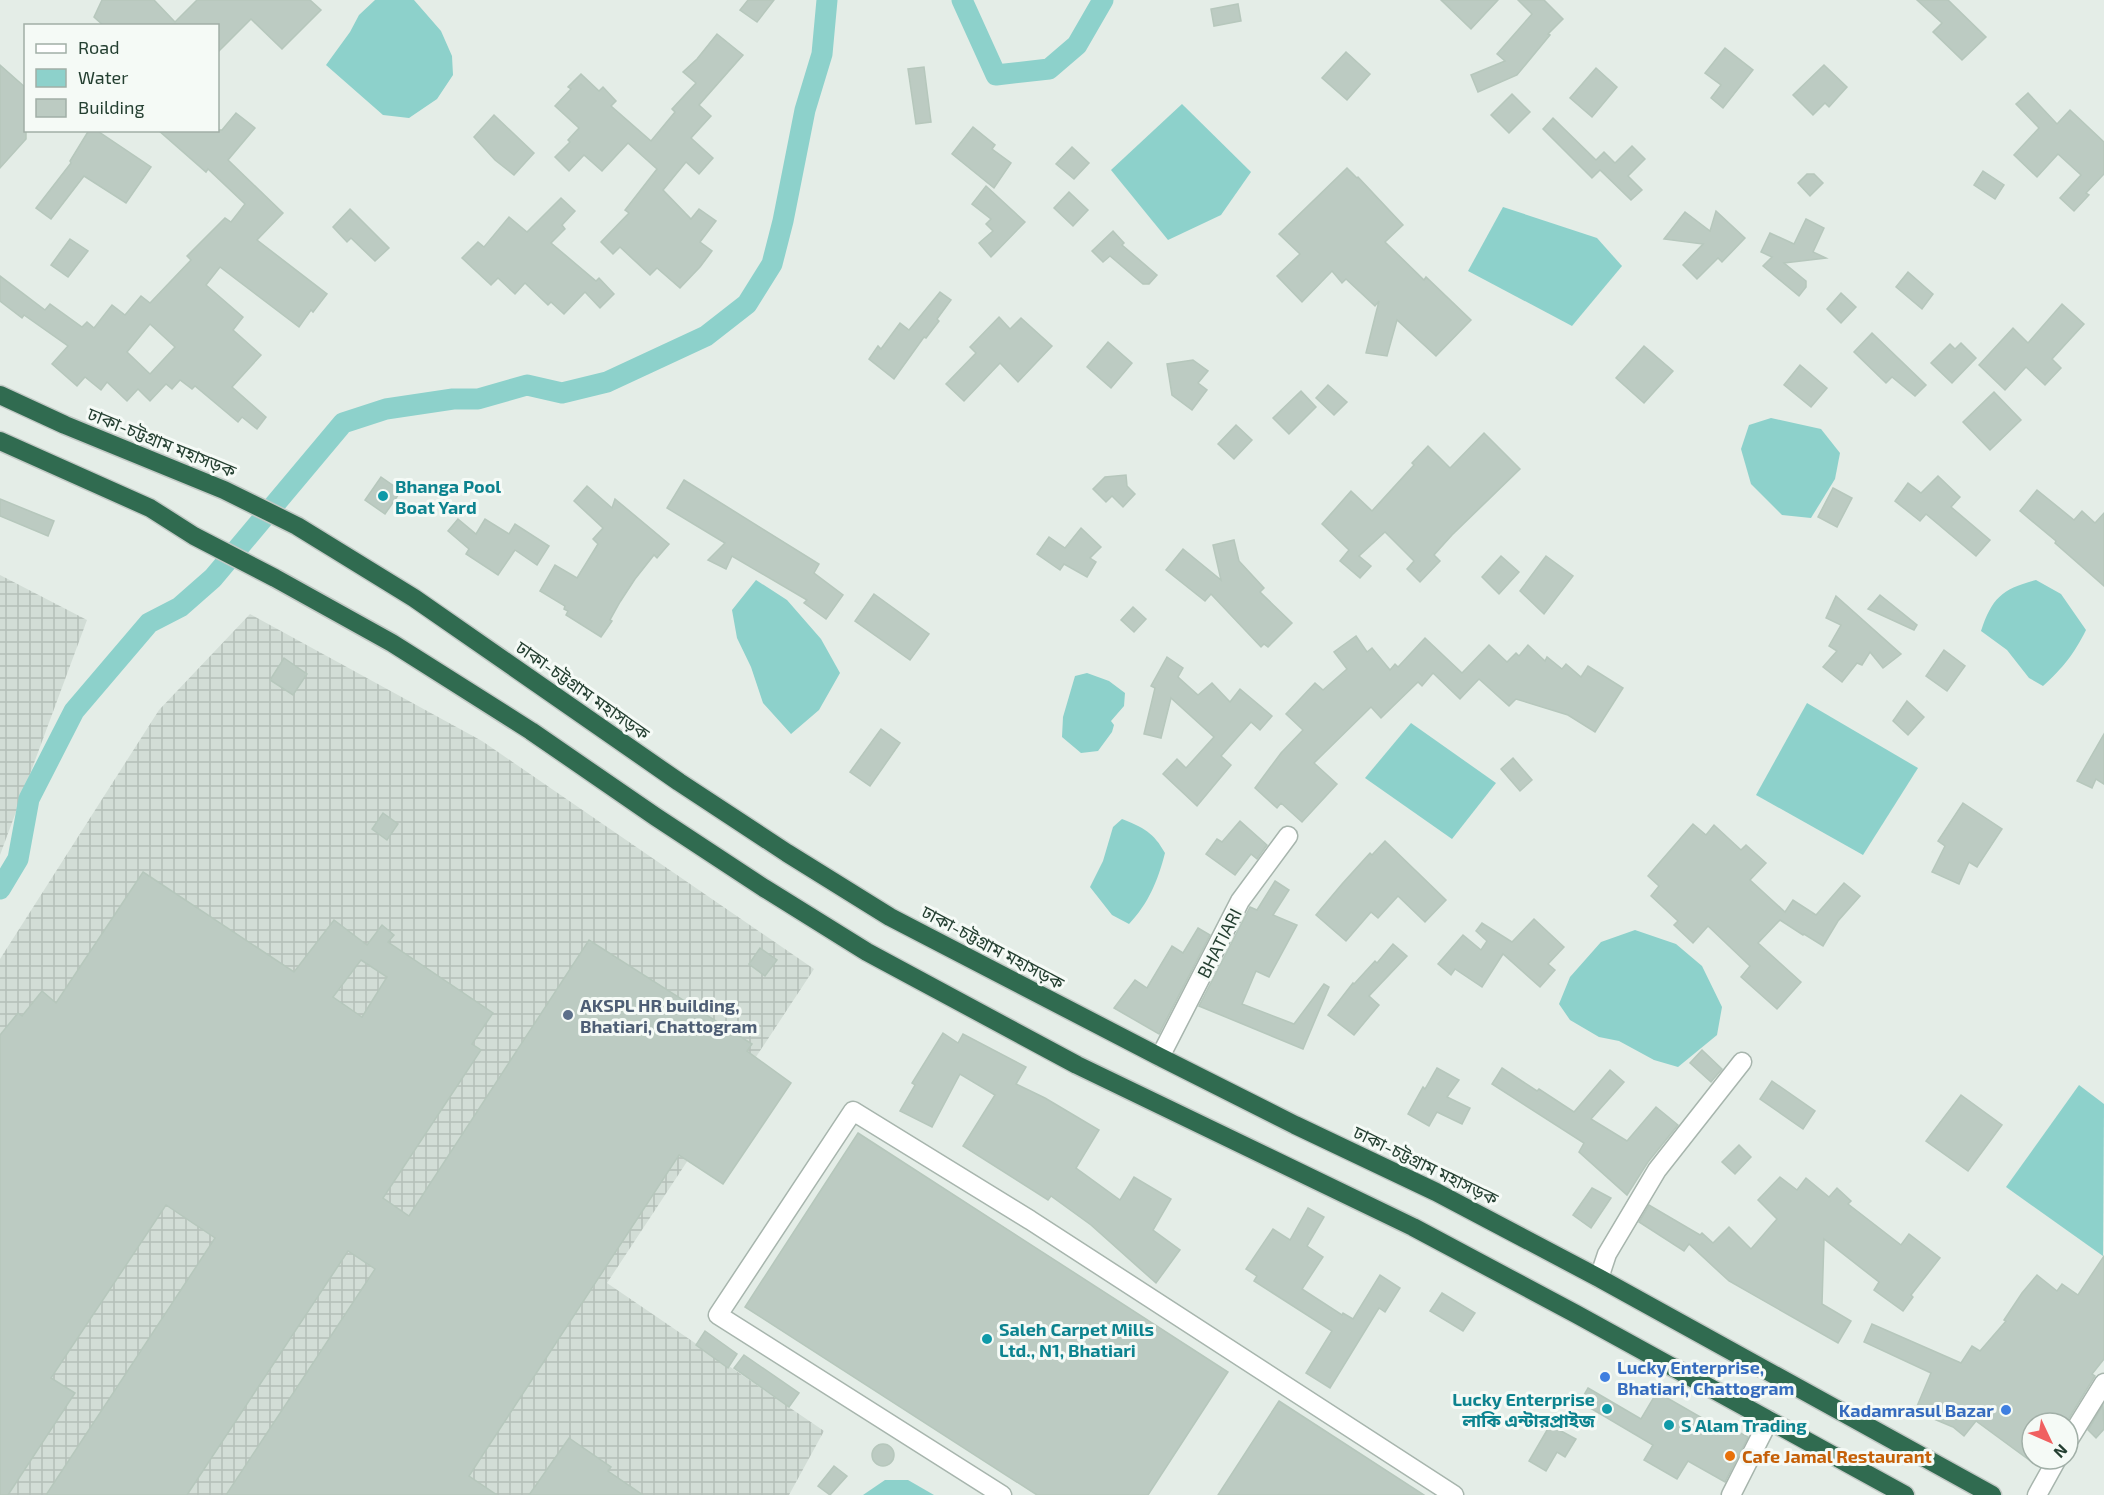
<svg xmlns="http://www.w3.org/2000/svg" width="2104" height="1495" viewBox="0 0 2104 1495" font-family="'Exo 2','Noto Sans Bengali',sans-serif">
<defs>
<pattern id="industrial-grid" width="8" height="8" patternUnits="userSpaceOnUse" patternTransform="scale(1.5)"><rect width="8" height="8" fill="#d2ddd6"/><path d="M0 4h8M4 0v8" fill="none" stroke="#b4bfb8"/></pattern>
</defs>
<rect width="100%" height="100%" fill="#e4ede7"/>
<g fill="url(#industrial-grid)">
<polygon points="0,575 87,620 0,855"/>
<polygon points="250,614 482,741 814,969 607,1283 824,1431 789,1495 0,1495 0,959 159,710"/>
</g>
<g fill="#8dd1cb">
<polygon points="375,0 414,0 441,31 452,56 453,75 437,99 409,118 383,115 326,65 350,32 359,15"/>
<polygon points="1182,104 1251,172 1221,215 1168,240 1111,170"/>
<polygon points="1503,207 1597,238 1622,266 1572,326 1468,271"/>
<polygon points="1771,418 1821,429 1840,453 1835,479 1811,518 1782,515 1751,484 1741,449 1749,425"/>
<polygon points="756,580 787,600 821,639 840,673 819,710 791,734 763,703 751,667 737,638 732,610"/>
<path d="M2036 580 2061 594 2086 630C2074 654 2063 668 2043 686L2029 678 2007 650 1981 631C1992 598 2002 589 2036 580Z"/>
<polygon points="1087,673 1109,681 1125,693 1124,706 1111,721 1114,725 1112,732 1098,751 1081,753 1062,737 1063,717 1075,676"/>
<polygon points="1807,703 1918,768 1863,855 1756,795"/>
<polygon points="1411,723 1496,783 1452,839 1365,778"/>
<path d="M1122 819C1143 827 1154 833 1165 853 1158 880 1149 903 1129 924L1112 915 1090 887 1103 861 1113 827Z"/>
<polygon points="1635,930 1676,944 1702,966 1722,1007 1717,1035 1678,1067 1654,1060 1619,1041 1599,1037 1570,1020 1559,1004 1570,977 1601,942"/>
<polygon points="2079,1085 2104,1104 2103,1256 2006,1187"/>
<polygon points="885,1480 908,1480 934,1495 863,1495"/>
</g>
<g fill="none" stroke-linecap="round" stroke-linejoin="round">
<g stroke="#8dd1cb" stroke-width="21">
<polyline points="962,0 996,75 1049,69 1077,45 1103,0"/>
<polyline points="0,889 18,859 29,799 74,711 149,623 180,607 213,578 343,423 386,409 453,399 478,399 527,385 562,393 607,382 706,336 747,304 772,264 783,221 805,110 822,54 827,0"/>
</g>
</g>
<g fill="#bccbc2" stroke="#b6c7bc" stroke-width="1.5" fill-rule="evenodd">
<polygon points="102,0 154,0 175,22 197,0 310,0 321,10 282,49 251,19 218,52 218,26 104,26 94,17"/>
<polygon points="748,0 774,0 757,22 740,10"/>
<polygon points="1441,0 1498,0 1471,29"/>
<polygon points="1518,0 1544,0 1563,19 1548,34 1550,35 1517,75 1478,92 1471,75 1505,61 1497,54 1532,14"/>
<polygon points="1917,0 1948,0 1986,37 1962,60 1933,32 1942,23"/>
<polygon points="1238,4 1241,21 1214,26 1211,9"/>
<polygon points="717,34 743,55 699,105 711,116 691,138 713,158 699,174 686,162 663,190 691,219 699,209 716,221 700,242 712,251 700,267 680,288 657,268 650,275 620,247 613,254 601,242 629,213 625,210 657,169 628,143 602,171 584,155 569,171 555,157 570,142 568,140 579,128 555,106 571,89 568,87 581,74 599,91 603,87 616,101 611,106 651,141 675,112 672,109 696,83 683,72 697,59"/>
<polygon points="1725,48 1753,70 1723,108 1711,98 1721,85 1705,73"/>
<polygon points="1346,52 1370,74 1347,100 1322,78"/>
<polygon points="0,65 26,88 26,139 0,168"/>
<polygon points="1824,65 1847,87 1829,107 1825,103 1813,115 1793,95"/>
<polygon points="924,67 931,122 916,124 908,69"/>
<polygon points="1596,68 1617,87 1592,117 1570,98"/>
<polygon points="2028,93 2057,124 2070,110 2104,142 2104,174 2086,193 2089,195 2074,211 2060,198 2081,175 2058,154 2037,177 2014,155 2039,128 2016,104"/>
<polygon points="1512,94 1530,112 1509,133 1491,115"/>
<path d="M236 113 255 128 228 160 283 213 257 240 327 294 313 312 311 310 299 327 220 267 206 285 243 317 233 330 261 355 232 387 266 417 257 429 242 417 238 422 195 386 192 389 180 380 172 389 166 384 150 401 138 389 127 401 107 382 101 390 85 377 77 386 52 364 68 346 24 315 22 318 0 301V276L45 310 50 304 82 327 87 322 94 328 112 305 125 315 141 296 150 303 191 260 187 256 225 218 231 222 245 204 208 169 206 172 158 130H222ZM150 324 175 347 150 374 127 352Z"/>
<polygon points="494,115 534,153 514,175 495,160 474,137"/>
<polygon points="1553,118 1596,160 1604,152 1615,163 1632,146 1645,159 1628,176 1642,190 1631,200 1600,170 1592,178 1543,129"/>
<polygon points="973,127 995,145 992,149 1011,163 994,188 952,154"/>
<polygon points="89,130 96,130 151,167 126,203 84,176 51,219 36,208 71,163 70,161"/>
<polygon points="1072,147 1089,163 1074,179 1056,164"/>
<polygon points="1347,168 1357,178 1358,177 1403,225 1385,242 1424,280 1426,277 1471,320 1436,356 1397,320 1387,356 1366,353 1379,301 1375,306 1346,279 1342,283 1332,271 1302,302 1277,276 1300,254 1279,234"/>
<polygon points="1983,171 2004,185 1995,199 1974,185"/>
<polygon points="1807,174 1814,174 1823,183 1810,196 1798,183"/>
<polygon points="986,186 1025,222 991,257 979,243 993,231 986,224 991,219 972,204"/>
<polygon points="1069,192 1088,210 1073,226 1054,208"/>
<polygon points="561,198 575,211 562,225 565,229 551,243 596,281 599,278 614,294 600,308 585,292 564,314 551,302 548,305 525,283 515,294 498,278 491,285 462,258 478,242 484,247 509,217 527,232"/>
<polygon points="350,209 389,248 375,261 351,238 347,242 333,227"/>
<polygon points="1716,211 1745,238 1722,262 1718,258 1697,279 1683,265 1703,244 1664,239 1685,212 1710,231"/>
<polygon points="1806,219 1824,228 1813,252 1826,258 1784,263 1806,281 1806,287 1799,296 1763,266 1772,257 1761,252 1770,233 1794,244"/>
<polygon points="1113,231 1124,243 1122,245 1157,275 1149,284 1143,284 1110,256 1103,262 1092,251"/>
<polygon points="70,239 88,251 68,277 51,265"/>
<polygon points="1908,272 1933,294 1922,309 1896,287"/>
<polygon points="940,292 951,300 937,319 939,321 926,338 924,337 894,379 869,359 878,346 881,349 900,323 909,330"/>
<polygon points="1841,293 1856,307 1841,323 1827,309"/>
<polygon points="2062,304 2084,324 2052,359 2061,368 2045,385 2026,367 2005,390 1979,365 2013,328 2028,343"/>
<polygon points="999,317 1010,329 1021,318 1052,346 1018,382 1000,363 964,401 946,384 976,353 970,347"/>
<polygon points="1872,333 1926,385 1915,396 1892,377 1886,383 1854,352"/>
<polygon points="1108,342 1132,363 1111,388 1087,367"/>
<polygon points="1961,343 1976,358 1952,383 1931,363 1950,344 1955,349"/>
<polygon points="1644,346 1673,371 1644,403 1616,378"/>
<polygon points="1193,360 1208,371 1198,383 1207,390 1192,410 1172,395 1167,364"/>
<polygon points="1800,365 1827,388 1811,407 1784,385"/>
<polygon points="1328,385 1347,402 1334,415 1316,398"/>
<polygon points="1301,391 1316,407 1289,434 1273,418"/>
<polygon points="1994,392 2021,420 1990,450 1963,422"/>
<polygon points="1236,425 1252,440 1234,459 1218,444"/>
<polygon points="1484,433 1520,469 1452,535 1434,555 1440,561 1420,582 1407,569 1414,561 1385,532 1359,556 1371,566 1360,578 1340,561 1349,550 1322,524 1351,491 1372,511 1414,465 1412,463 1428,446 1450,468"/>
<polygon points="1126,475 1127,486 1135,494 1123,507 1112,496 1106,502 1093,489 1105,477"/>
<polygon points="1938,476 1960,497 1951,507 1990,540 1976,556 1926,514 1920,521 1895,501 1908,483 1921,493"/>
<polygon points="381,477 401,491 385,514 365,500"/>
<polygon points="684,480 819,564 814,573 843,595 826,619 804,603 807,600 732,556 726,569 708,560 725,543 667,508"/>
<polygon points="587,486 612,508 615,499 669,544 657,558 654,555 635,579 620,602 610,620 612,621 601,637 566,615 568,611 564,609 565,606 540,591 555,565 577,578 598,544 593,539 603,528 574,501"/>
<polygon points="1833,488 1852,498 1837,527 1818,517"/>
<polygon points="2037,490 2074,520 2082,511 2095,523 2104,513 2104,586 2055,543 2056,541 2020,511"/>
<polygon points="0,499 54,521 48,536 0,516"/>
<polygon points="458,519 476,534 485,519 509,534 515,524 549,546 537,565 515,550 498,575 466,554 469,549 448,531"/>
<polygon points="1081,528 1101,547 1090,558 1096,562 1087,577 1064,564 1060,570 1037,554 1049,537 1065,548"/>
<polygon points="1234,540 1239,561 1264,588 1260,592 1292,623 1268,647 1264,644 1261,647 1211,594 1205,601 1166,570 1183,549 1221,580 1213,545"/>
<polygon points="1501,556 1519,572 1499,594 1482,577"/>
<polygon points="1546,556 1573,576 1544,614 1520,591"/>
<polygon points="874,594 929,634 910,660 855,621"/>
<polygon points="1880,595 1917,625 1914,630 1868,609"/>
<polygon points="1836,596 1901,654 1883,668 1870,652 1862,665 1857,663 1842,682 1823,667 1837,651 1829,646 1841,625 1826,618"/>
<polygon points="1133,607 1146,619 1134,632 1121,620"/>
<polygon points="1356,636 1367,652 1372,648 1390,670 1395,664 1398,667 1425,638 1462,673 1489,645 1507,662 1516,653 1519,656 1528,645 1545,661 1547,657 1562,669 1566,664 1581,677 1588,666 1623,688 1595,732 1568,715 1516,699 1509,706 1479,679 1460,699 1433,673 1422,686 1418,682 1381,718 1371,707 1314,763 1337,784 1302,822 1281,803 1277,808 1255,788 1281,753 1303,730 1286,714 1315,683 1323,690 1347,669 1334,652"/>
<polygon points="1944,650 1965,666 1947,691 1926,676"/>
<polygon points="1167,657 1183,668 1178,677 1198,695 1212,683 1230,702 1240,689 1272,716 1260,730 1251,722 1221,756 1231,765 1197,806 1163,774 1177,759 1186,768 1214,737 1171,698 1161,738 1144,734 1155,688 1151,686"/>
<polygon points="284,658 307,674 293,695 270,680"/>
<polygon points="1907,701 1924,717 1908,735 1893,721"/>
<polygon points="881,729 900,743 870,786 850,772"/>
<polygon points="2104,734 2104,784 2096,779 2092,788 2077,781"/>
<polygon points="1513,758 1532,780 1520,791 1501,769"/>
<polygon points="1963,803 2002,829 1977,867 1969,862 1959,884 1932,872 1945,846 1938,841"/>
<polygon points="383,813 398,824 387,840 372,829"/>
<polygon points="1240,821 1267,845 1257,859 1251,854 1235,875 1206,854 1217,839 1222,842"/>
<polygon points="1693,824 1706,835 1714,825 1741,850 1746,845 1766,863 1750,880 1785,912 1793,900 1816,915 1844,883 1860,896 1838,921 1823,946 1804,934 1803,935 1780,920 1758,943 1801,982 1777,1009 1741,977 1750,966 1708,926 1693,943 1674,925 1678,921 1651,896 1659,886 1648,876"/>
<polygon points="1385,841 1446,900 1425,922 1398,896 1378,918 1371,912 1346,941 1316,915 1342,884 1370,853 1372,855"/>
<path d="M143 872 294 972 334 920 367 945 382 925 394 935 388 942 493 1013 472 1044 481 1050 383 1198 409 1216 589 940 752 1044 747 1051 791 1083 723 1184 679 1155 469 1476 497 1495H226L375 1269 348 1251 187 1495H46L215 1238 166 1205 51 1378 75 1393 8 1495H0V1035L18 1013 22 1016 42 991 56 1003ZM361 960 387 977 362 1017 333 997Z"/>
<polygon points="1275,881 1289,890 1273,915 1297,925 1269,977 1256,971 1242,1004 1294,1024 1324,984 1329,987 1303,1049 1199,1006 1250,907 1257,910"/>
<polygon points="1534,919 1564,947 1548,964 1555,970 1540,987 1503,954 1482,987 1455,969 1451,975 1438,964 1463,935 1481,950 1487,941 1476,931 1482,923 1512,942"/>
<polygon points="1198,928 1210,935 1159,1034 1114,1008 1135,980 1147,988 1172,946 1183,953"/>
<polygon points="1393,944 1407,956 1369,996 1379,1005 1354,1035 1328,1015 1353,983 1354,984 1375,961 1377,963"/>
<polygon points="760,948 777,960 765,976 749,964"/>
<polygon points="943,1033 958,1043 963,1034 1026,1067 1016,1084 1045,1098 1099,1130 1076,1168 1120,1200 1134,1177 1171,1199 1153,1230 1180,1250 1156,1283 1091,1225 1051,1196 1048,1200 963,1146 995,1095 960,1074 932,1127 900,1111 915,1085 912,1083"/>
<polygon points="1702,1050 1722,1069 1711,1082 1690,1063"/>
<polygon points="1437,1068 1459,1080 1447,1097 1470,1108 1462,1124 1437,1112 1429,1126 1408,1114 1423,1087 1425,1089"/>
<polygon points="1502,1068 1537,1091 1539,1089 1574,1112 1610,1070 1624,1082 1591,1119 1627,1141 1656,1107 1678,1125 1648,1162 1627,1195 1579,1152 1584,1143 1492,1084"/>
<polygon points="1772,1081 1815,1111 1803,1129 1760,1099"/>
<polygon points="1961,1095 2002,1125 1968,1171 1926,1141"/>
<polygon points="858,1133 1228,1372 1148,1495 1037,1495 745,1307"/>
<polygon points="1739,1145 1751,1157 1735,1174 1722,1162"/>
<polygon points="1780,1177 1797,1190 1806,1178 1829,1197 1837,1188 1851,1201 1848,1204 1901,1245 1909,1234 1940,1258 1911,1295 1913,1297 1903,1311 1874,1290 1879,1282 1824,1239 1822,1304 1851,1321 1838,1343 1729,1281 1689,1244 1684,1251 1639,1222 1649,1205 1700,1235 1702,1233 1713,1243 1729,1227 1751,1249 1777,1219 1758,1200"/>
<polygon points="1592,1188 1611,1198 1591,1228 1573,1215"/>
<polygon points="1308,1208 1324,1217 1307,1246 1323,1257 1302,1289 1342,1315 1343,1313 1353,1319 1380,1275 1400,1288 1385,1312 1379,1308 1330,1388 1306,1373 1332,1331 1254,1281 1257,1276 1246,1269 1273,1229 1290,1240"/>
<polygon points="2104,1256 2104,1359 2092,1374 2095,1376 2066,1423 2032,1423 2032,1462 1976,1421 1964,1436 1953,1427 1915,1411 1931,1373 1864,1342 1872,1324 1961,1363 1972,1346 1980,1351 2006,1321 2004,1320 2022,1293 2037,1275 2057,1291 2062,1284 2078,1295"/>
<polygon points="1442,1293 1475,1313 1463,1331 1430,1311"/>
<polygon points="705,1331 737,1354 728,1368 696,1345"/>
<polygon points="744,1355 799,1393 789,1407 734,1368"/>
<polygon points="1588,1388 1641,1419 1657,1392 1728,1433 1731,1428 1748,1437 1725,1482 1688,1461 1677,1479 1644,1460 1653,1445 1580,1402"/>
<polygon points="1279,1401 1424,1495 1218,1495"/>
<polygon points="2103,1405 2104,1429 2096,1438 2088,1430"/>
<polygon points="1550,1425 1576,1439 1565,1457 1557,1452 1546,1471 1529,1461"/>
<polygon points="569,1438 611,1467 608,1471 643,1495 529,1495"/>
<circle cx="883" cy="1455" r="11"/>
<polygon points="834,1466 847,1476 830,1495 818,1486"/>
</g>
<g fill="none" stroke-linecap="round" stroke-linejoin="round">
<defs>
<g id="minor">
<polyline points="1160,1057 1240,901 1288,836"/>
<polyline points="1599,1278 1607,1254 1657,1170 1742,1062"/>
<polyline points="2068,1441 2104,1383"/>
<polyline points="1002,1495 718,1315 853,1111 1030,1220 1454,1495"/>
<polyline points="1731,1495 1769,1420"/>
<polyline points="2037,1495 2057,1459"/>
</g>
<g id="highway">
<polyline points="0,395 65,425 224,490 297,526 414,598 679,782 787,853 890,917 1160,1057 1295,1125 1436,1192 1599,1278 1992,1495"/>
<polyline points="0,441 150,508 194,536 275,578 392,643 531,731 656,817 764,888 867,952 1077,1065 1413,1227 1576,1314 1905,1495"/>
</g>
</defs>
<use href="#minor" stroke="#a7b5ad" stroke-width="21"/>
<use href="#highway" stroke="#c2c9c5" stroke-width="21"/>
<use href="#minor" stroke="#fff" stroke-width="18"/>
<use href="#highway" stroke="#306b50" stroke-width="18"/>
</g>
<g fill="#0f9aa8" stroke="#f5faf6" stroke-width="2">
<circle cx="383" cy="496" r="6"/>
<circle cx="987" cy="1339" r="6"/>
<circle cx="1607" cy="1409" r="6"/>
<circle cx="1669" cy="1425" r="6"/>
</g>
<circle fill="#5c6f8a" stroke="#f5faf6" stroke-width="2" cx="568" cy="1015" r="6"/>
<g fill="#3f7fe0" stroke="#f5faf6" stroke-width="2">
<circle cx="1605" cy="1377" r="6"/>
<circle cx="2006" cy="1410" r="6"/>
</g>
<circle fill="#e8710a" stroke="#f5faf6" stroke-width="2" cx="1730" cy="1456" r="6"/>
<g text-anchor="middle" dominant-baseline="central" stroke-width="6" stroke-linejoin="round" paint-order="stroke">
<g font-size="18" fill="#243f31" stroke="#f5faf6">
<text transform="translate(162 442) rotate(22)">ঢাকা-চট্টগ্রাম মহাসড়ক</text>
<text transform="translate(583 690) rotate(35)">ঢাকা-চট্টগ্রাম মহাসড়ক</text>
<text transform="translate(1219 943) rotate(-63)">BHATIARI</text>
<text transform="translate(993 947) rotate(28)">ঢাকা-চট্টগ্রাম মহাসড়ক</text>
<text transform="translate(1426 1165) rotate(26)">ঢাকা-চট্টগ্রাম মহাসড়ক</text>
</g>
<g font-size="18" font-weight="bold" fill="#0d838f" stroke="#f5faf6" text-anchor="start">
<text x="395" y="486">Bhanga Pool<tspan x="395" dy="21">Boat Yard</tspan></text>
<text x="999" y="1329">Saleh Carpet Mills<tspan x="999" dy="21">Ltd., N1, Bhatiari</tspan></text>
<text x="1595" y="1399" text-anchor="end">Lucky Enterprise<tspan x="1595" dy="21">লাকি এন্টারপ্রাইজ</tspan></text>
<text x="1681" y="1425">S Alam Trading</text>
</g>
<g font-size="18" font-weight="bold" fill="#4e5e75" stroke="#f5faf6" text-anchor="start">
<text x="580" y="1005">AKSPL HR building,<tspan x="580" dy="21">Bhatiari, Chattogram</tspan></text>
</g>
<g font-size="18" font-weight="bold" fill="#366cbe" stroke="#f5faf6" text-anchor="start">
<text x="1617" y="1367">Lucky Enterprise,<tspan x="1617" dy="21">Bhatiari, Chattogram</tspan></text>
<text x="1994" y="1410" text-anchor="end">Kadamrasul Bazar</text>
</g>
<g font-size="18" font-weight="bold" fill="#c56008" stroke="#f5faf6" text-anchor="start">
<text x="1742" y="1456">Cafe Jamal Restaurant</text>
</g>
</g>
<rect x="24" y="24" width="195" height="108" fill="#f5faf6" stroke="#a1afa7" stroke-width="1.5"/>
<rect x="36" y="44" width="30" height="9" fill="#ffffff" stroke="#a1afa7" stroke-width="1.5"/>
<text x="78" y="54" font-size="18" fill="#243f31">Road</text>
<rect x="36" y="69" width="30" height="18" fill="#8dd1cb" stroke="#a1afa7" stroke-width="1.5"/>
<text x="78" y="84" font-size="18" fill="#243f31">Water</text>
<rect x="36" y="99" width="30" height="18" fill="#bccbc2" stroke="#a1afa7" stroke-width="1.5"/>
<text x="78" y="114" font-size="18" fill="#243f31">Building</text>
<g transform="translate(2050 1441) rotate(134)"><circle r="28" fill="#f5faf6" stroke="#a1afa7" stroke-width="1.5"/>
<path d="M0-4.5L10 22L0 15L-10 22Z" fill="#f06060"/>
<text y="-9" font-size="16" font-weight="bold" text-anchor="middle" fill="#243f31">N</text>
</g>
</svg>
